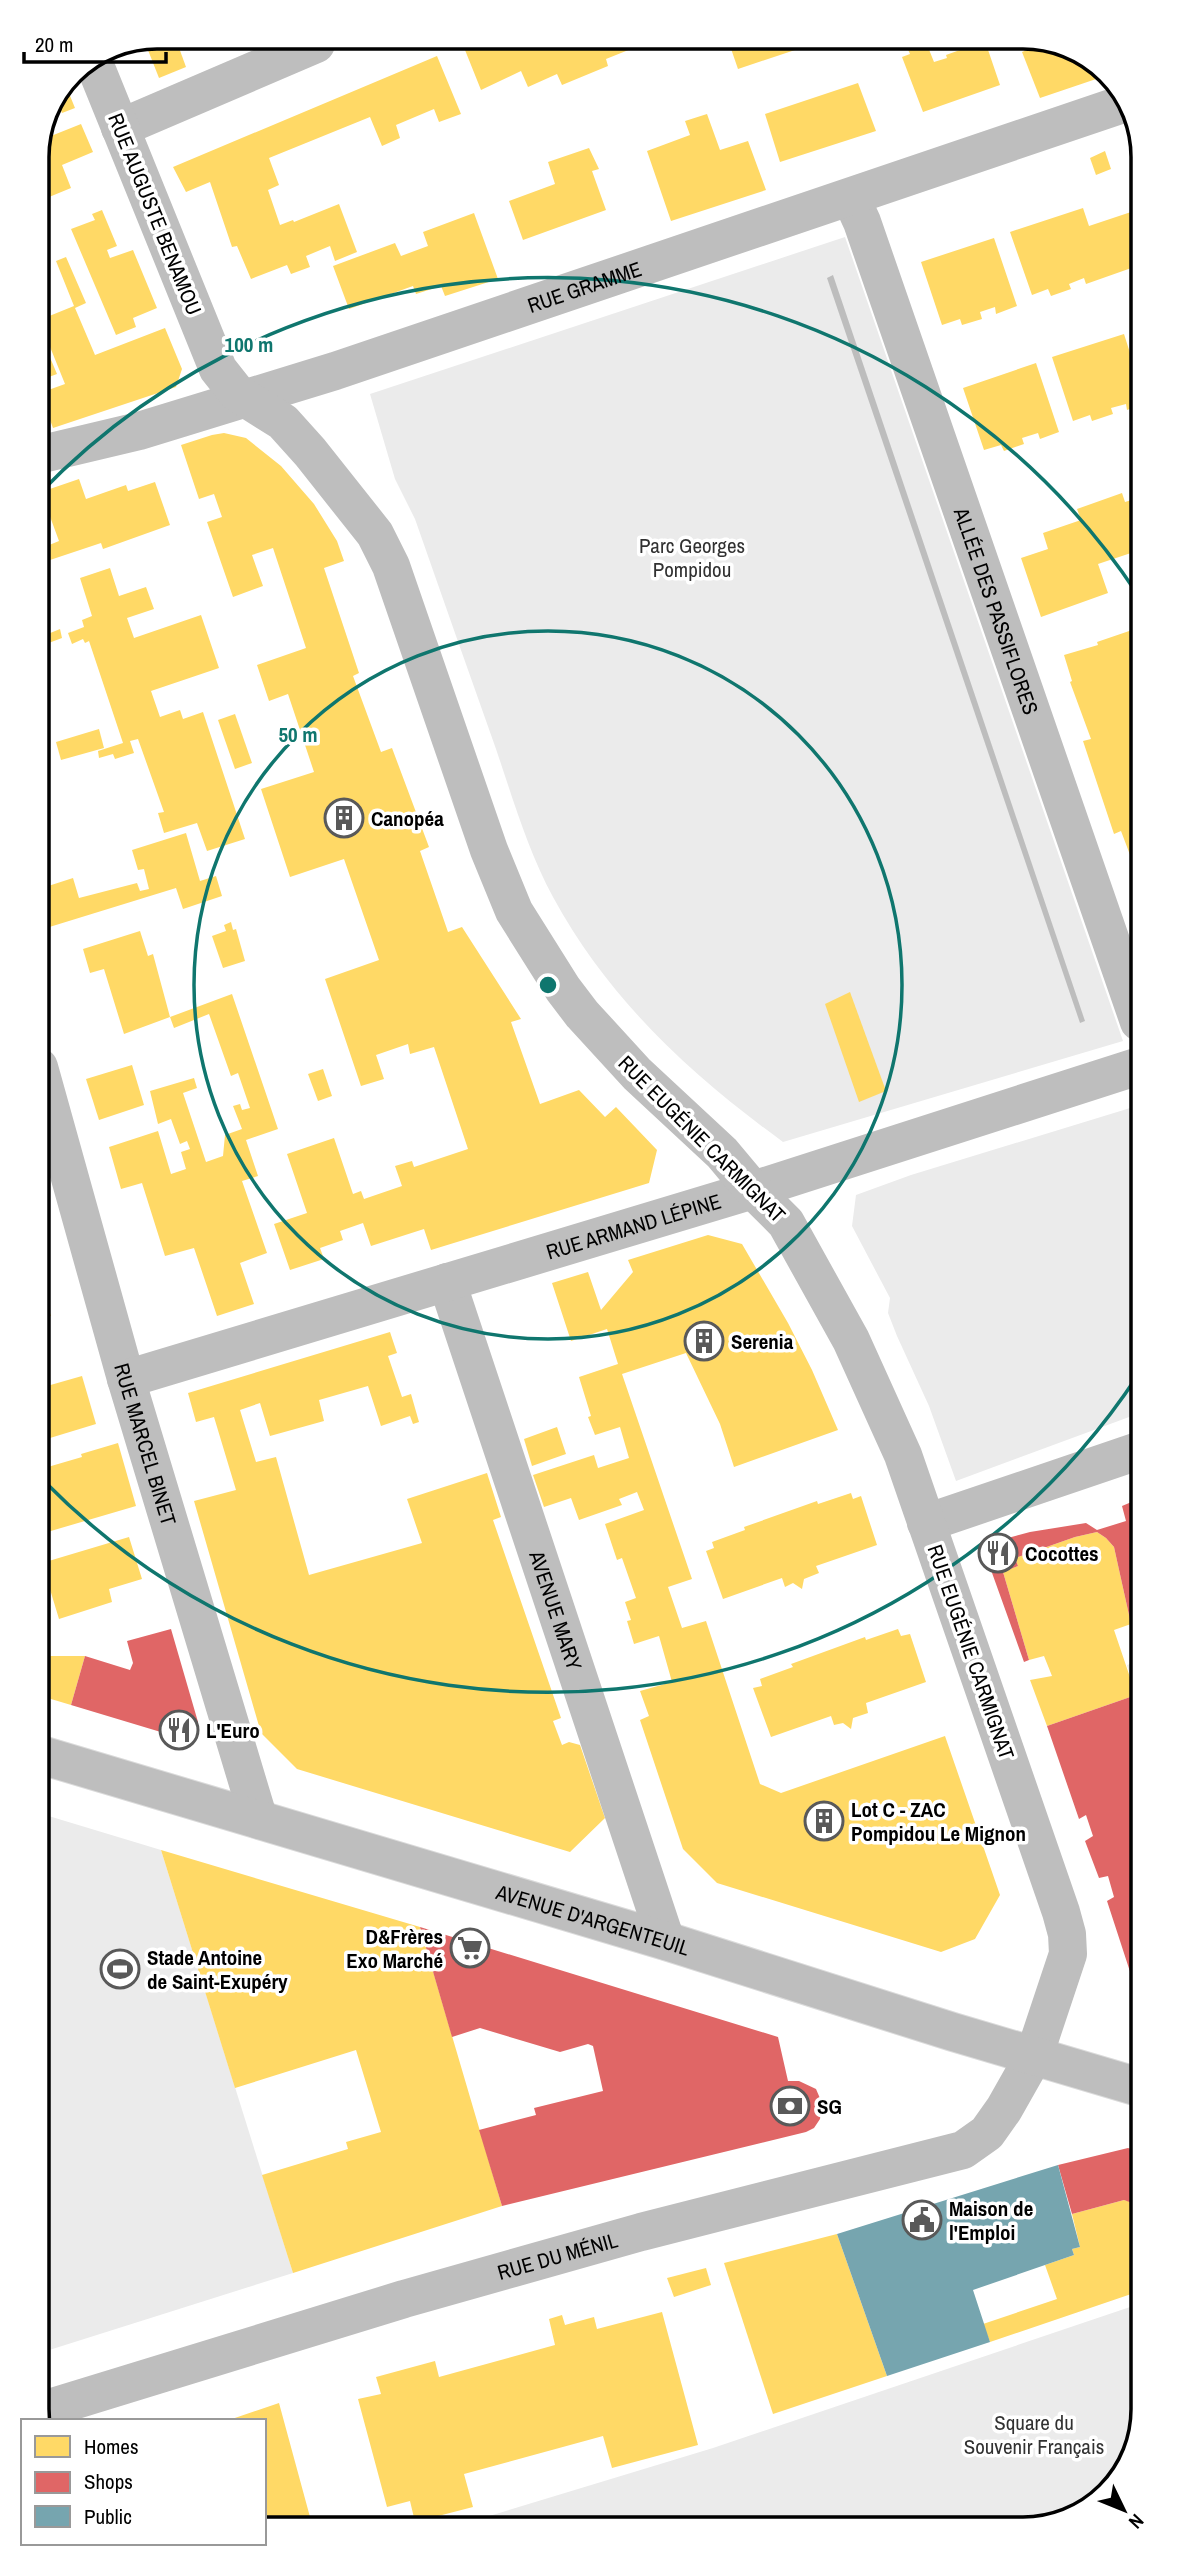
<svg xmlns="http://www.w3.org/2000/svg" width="1180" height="2566" viewBox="0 0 1180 2566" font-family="'Archivo Narrow',sans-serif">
<rect width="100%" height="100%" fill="#fff"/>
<g fill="#ebebeb">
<path d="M845 237 1123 1041 783 1142C690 1074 609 1000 553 897 528 851 513 799 496 749 469 673 442 596 415 519L395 479 370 394Z"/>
<polygon points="1140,1105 1140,1413 956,1481 929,1406 897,1336 888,1313 890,1298 852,1226 856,1195 911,1175"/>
<polygon points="1141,1660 1141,1694 1136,1695 1127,1665"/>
<polygon points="42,1814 161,1850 293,2273 43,2352"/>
<polygon points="1136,2305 1143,2326 1143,2409 1119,2482 1062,2523 453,2527 713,2448"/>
</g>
<polygon fill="#bdbdbd" points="833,275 1085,1021 1080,1023 827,278"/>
<g fill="#ffd966">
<polygon points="903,38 941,38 943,42 928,47 934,62 947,58 946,55 985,41 1000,85 923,112 902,57 910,54"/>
<polygon points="791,39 795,50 738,69 728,40"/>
<polygon points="651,41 606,59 608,66 562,85 557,74 528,87 521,71 481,90 465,50 483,42"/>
<polygon points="1045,42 1096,62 1105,76 1040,98 1022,52"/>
<polygon points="146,45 178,45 186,67 159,78"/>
<polygon points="437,56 461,114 439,122 434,109 396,125 400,138 382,146 370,117 269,158 279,185 268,190 280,225 293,220 294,222 339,204 357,252 335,261 330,246 306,256 310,267 291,274 287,265 251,279 237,246 232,247 210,182 186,192 173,167"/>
<polygon points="858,83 876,131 780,162 765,114"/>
<polygon points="66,86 75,108 62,113 58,104"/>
<polygon points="707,114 720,150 748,141 766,190 671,221 647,151 690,135 685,121"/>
<polygon points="81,124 93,152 62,165 71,188 37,202 37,150 41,140"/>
<polygon points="589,148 599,169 592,171 606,210 523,240 509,201 555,184 548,162"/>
<polygon points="1105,151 1111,169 1096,175 1090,158"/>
<polygon points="1083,208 1089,226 1137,210 1137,266 1086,284 1084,278 1069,284 1071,289 1051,296 1048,289 1032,295 1010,232"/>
<polygon points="102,210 117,246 107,250 110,258 133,250 157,308 133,318 136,327 116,335 71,229 95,220 92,214"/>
<polygon points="474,213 498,279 445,296 441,286 416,294 413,286 349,309 333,266 395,243 401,256 428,246 423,232"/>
<polygon points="994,238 1017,306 996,314 995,307 980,312 982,319 962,325 960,319 942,325 921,262"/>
<polygon points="66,257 86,303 75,308 95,355 165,328 182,369 176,387 53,428 40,393 65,384 42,327 38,329 57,374 38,381 37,321 74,306 56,261"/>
<polygon points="1124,334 1137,375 1138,406 1127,410 1126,404 1111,408 1113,414 1092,421 1090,415 1073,421 1052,357"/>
<polygon points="1036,363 1059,432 1040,439 1038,433 1022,438 1024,444 1004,451 1001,445 984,450 963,388"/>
<polygon points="224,433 246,438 281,466 314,504 337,541 344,561 324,568 359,673 353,676 381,752 392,748 429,847 420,851 448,932 462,927 521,1019 511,1022 540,1104 579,1090 605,1117 616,1107 657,1150 649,1183 431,1250 424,1229 371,1246 363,1223 340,1231 343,1240 320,1248 324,1259 290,1270 274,1224 307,1213 287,1154 334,1138 353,1194 361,1191 364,1199 402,1186 395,1166 412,1161 414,1167 468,1149 434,1047 410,1054 408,1044 376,1055 384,1079 361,1086 325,979 379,960 344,859 290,877 261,789 314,772 288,694 269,701 257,665 306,648 273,548 252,555 263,586 233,597 207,522 222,517 214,494 199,499 181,445 212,435"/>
<polygon points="79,479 86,499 126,485 128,491 155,482 170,525 103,549 101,543 44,562 49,577 38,581 38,552 43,550 42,548 59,541 41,492"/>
<polygon points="1122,493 1125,502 1138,498 1138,573 1131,553 1098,564 1108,593 1041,617 1021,558 1048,549 1043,533 1081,520 1077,509"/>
<polygon points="110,568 119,596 146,587 154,609 127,618 134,638 201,615 219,668 151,691 160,717 180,710 183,719 203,712 245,839 207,851 197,823 164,833 158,813 164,812 138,739 130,741 134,753 115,759 113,754 99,758 98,751 123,743 89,641 85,643 83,639 72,644 68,633 84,627 82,620 92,616 80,578"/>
<polygon points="60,629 62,638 38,647 38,638"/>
<polygon points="1135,629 1138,638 1138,876 1121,831 1114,834 1083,741 1091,739 1070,682 1072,681 1064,655 1098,645 1097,642"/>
<polygon points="235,714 252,763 235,769 218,720"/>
<polygon points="99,729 104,748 61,760 56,742"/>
<polygon points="186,833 200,881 216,876 222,896 183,909 176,888 43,929 39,917 39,889 73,878 79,898 137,883 140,891 149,889 144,869 138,870 132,850"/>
<polygon points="231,922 233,930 236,929 245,961 223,968 212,936 226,931 224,925"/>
<polygon points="1139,927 1139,951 1131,929"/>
<polygon points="140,931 148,956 153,954 170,1017 124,1034 104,969 90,973 83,949"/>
<polygon points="850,992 886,1091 859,1102 825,1004"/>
<polygon points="232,994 278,1129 246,1140 258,1176 242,1181 267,1253 240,1263 254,1304 217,1316 194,1248 165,1256 142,1183 121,1189 109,1147 158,1131 171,1174 186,1169 181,1152 190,1149 187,1141 180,1144 171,1119 158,1124 150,1091 194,1078 197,1088 183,1093 206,1162 223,1156 225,1135 242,1129 233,1106 240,1104 242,1110 250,1108 238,1073 231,1076 209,1014 174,1028 170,1017"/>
<polygon points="132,1065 144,1105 99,1120 86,1079"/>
<polygon points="323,1069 332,1096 318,1101 308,1074"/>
<polygon points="708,1235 742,1244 788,1323 812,1370 838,1430 734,1467 720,1424 686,1353 622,1374 692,1579 668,1587 682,1628 706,1621 760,1784 781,1793 945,1736 1000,1895 975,1939 941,1952 717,1883 683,1849 640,1720 649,1716 640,1691 672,1682 659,1636 634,1644 627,1621 631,1620 625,1602 636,1598 622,1558 617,1560 605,1524 644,1510 637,1492 619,1499 622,1505 579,1520 571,1498 544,1507 533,1475 594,1455 598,1468 629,1458 620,1427 595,1435 588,1417 591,1416 579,1377 618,1364 607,1329 571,1341 552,1283 588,1272 601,1310 633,1272 628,1260"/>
<polygon points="40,1283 51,1316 40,1319"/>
<polygon points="390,1332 397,1353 388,1356 402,1397 411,1394 419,1422 413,1424 410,1416 381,1426 368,1386 319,1400 324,1421 270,1436 260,1403 240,1410 256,1462 276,1457 309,1575 422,1543 407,1499 487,1473 501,1517 493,1520 561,1718 553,1721 562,1745 569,1742 580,1745 605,1818 570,1852 297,1769 261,1733 194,1501 236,1490 214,1417 196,1422 188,1393"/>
<polygon points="82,1376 96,1424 50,1438 40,1404 40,1388"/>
<polygon points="557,1427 566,1454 532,1466 524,1439"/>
<polygon points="118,1443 136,1506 44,1533 46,1542 41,1543 41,1469 82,1457 81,1454"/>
<polygon points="851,1493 853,1499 861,1496 877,1545 816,1566 819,1573 804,1579 802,1589 793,1583 785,1587 782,1578 723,1599 706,1551 714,1548 712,1542 745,1530 744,1527 817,1501 818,1504"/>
<polygon points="1141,1523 1141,1546 1140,1546 1137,1534"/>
<polygon points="1097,1532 1106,1538 1114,1547 1131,1624 1114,1630 1136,1695 1047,1726 1030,1680 1052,1676 1044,1656 1029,1660 1003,1572 1018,1566 1015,1558 1075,1537"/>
<polygon points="129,1537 142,1579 109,1589 112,1602 59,1619 42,1563"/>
<polygon points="898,1629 901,1636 910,1634 926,1682 866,1703 868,1713 853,1718 851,1729 843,1723 834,1725 831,1716 771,1737 753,1688 762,1686 760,1679 793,1667 791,1664 865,1637 866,1640"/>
<polygon points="41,1656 85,1656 71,1705 41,1696"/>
<polygon points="161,1850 420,1927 502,2206 293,2273 262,2175 348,2149 346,2142 381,2132 356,2050 235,2088"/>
<polygon points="1124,2200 1131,2202 1143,2246 1143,2290 990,2342 983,2324 1057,2299 1045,2265 1074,2255 1072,2249 1080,2247 1072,2214"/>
<polygon points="837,2234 887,2376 773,2414 724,2263"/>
<polygon points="706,2268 711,2285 674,2297 667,2278"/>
<polygon points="662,2312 698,2445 612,2468 603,2436 464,2474 473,2507 415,2522 410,2501 387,2507 358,2399 381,2394 376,2377 435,2361 439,2377 555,2345 549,2319 562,2315 565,2325 594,2317 597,2329"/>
<polygon points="279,2403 313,2528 264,2528 264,2421 226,2421"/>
</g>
<g fill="#e06666">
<polygon points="1141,1498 1141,1521 1137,1534 1141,1549 1141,1621 1131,1624 1114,1547 1106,1538 1097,1532 1075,1537 1015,1558 1018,1566 1003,1572 1029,1660 1024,1662 982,1545 1030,1532 1086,1523 1097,1530 1126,1521 1122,1506"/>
<polygon points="171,1629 198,1722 184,1739 71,1705 85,1656 130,1670 133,1663 127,1641"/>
<polygon points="1136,1695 1141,1711 1142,1996 1136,1990 1107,1901 1114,1897 1108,1876 1099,1878 1085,1841 1093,1836 1086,1815 1079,1819 1047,1726"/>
<polygon points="420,1927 778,2037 788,2081 799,2081 816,2089 822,2103 820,2119 814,2128 806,2132 502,2206 479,2130 536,2115 534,2108 603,2091 593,2046 588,2044 560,2052 480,2028 452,2037"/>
<polygon points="1128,2148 1143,2153 1143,2207 1124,2200 1072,2214 1058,2165"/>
</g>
<polygon fill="#76a5af" points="1058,2165 1080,2247 1072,2249 1074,2255 973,2290 990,2342 887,2376 837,2234"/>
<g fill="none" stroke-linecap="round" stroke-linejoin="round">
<defs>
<g id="major">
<path id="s7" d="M41 1755 666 1941 953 2032 1142 2088"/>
</g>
</defs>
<use href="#major" stroke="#dbdbdb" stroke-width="40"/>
<g stroke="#bebebe" stroke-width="38">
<polyline points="120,128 316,44"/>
<path id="s1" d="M851 198 862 222 1139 1022"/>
<path id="s2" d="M38 455 139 431 335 371 1126 103"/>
<path id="s3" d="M39 1067 126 1379 259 1820"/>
<path id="s4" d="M447 1282 666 1941"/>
<path id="s5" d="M126 1379 753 1190 1139 1066"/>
<polyline points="926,1523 1141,1450"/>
<path id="s6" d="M43 2410 404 2299 641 2232 963 2150 987 2133 1004 2109 1034 2056 1068 1954 1067 1934 1061 1912 903 1455 851 1340 786 1223 753 1190 722 1153 637 1074 582 1014 563 989 514 911 489 850 391 566 375 534 310 452 283 422 237 393 218 369 92 58"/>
</g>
<use href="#major" stroke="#bebebe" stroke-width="38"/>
</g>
<g fill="none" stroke="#0f766e" stroke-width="3.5">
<circle cx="548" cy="985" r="354"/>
<path d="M1138 1375A707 707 0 0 1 44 1481M39 494A707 707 0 0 1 1138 595"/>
</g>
<defs>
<symbol id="building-ring" viewBox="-11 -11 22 22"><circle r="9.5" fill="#fff" stroke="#595959" stroke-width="1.5"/><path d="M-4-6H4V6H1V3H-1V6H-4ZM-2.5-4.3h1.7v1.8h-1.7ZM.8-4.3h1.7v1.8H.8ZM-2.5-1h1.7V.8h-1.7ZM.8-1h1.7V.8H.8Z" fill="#595959"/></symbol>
<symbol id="restaurant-ring" viewBox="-11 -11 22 22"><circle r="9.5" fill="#fff" stroke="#595959" stroke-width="1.5"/><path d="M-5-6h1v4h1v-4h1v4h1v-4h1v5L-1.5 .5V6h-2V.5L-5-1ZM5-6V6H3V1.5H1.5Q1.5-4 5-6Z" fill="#595959"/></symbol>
<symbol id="supermarket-ring" viewBox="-11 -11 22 22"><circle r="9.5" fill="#fff" stroke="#595959" stroke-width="1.5"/><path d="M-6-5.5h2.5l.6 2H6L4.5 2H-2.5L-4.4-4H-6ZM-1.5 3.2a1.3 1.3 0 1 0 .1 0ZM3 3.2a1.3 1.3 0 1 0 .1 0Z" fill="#595959"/></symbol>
<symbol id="stadium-ring" viewBox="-11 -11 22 22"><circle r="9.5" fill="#fff" stroke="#595959" stroke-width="1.5"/><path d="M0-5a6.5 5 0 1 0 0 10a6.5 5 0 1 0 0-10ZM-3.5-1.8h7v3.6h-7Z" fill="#595959"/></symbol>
<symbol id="bank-ring" viewBox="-11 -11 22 22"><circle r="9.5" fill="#fff" stroke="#595959" stroke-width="1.5"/><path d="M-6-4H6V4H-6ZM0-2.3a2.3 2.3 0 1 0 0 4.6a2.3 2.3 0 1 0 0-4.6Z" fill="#595959"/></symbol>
<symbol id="civic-ring" viewBox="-11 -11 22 22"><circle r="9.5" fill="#fff" stroke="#595959" stroke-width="1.5"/><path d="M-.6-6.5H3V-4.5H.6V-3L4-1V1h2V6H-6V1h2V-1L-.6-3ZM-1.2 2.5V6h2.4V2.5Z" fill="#595959"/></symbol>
</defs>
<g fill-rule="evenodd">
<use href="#building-ring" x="322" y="796" width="44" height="44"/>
<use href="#building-ring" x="682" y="1319" width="44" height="44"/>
<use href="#restaurant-ring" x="976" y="1531" width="44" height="44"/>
<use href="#restaurant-ring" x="157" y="1708" width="44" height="44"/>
<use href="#building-ring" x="802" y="1799" width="44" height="44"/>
<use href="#supermarket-ring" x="448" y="1926" width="44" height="44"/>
<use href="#stadium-ring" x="98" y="1947" width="44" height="44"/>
<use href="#bank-ring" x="768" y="2084" width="44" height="44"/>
<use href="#civic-ring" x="900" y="2198" width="44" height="44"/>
</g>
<g text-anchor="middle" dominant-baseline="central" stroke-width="7" stroke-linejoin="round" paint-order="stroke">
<g font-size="21" fill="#000" stroke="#fff">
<text transform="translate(155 214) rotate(68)">RUE AUGUSTE BENAMOU</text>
<text stroke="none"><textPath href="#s2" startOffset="572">RUE GRAMME</textPath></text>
<text stroke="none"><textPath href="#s1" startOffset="438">ALLÉE DES PASSIFLORES</textPath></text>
<text transform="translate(702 1139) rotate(45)">RUE EUGÉNIE CARMIGNAT</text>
<text stroke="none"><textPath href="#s5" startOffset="530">RUE ARMAND LÉPINE</textPath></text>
<text stroke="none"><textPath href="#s3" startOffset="392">RUE MARCEL BINET</textPath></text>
<text stroke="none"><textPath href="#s4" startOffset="346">AVENUE MARY</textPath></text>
<text transform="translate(971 1652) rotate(71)">RUE EUGÉNIE CARMIGNAT</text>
<text stroke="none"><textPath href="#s7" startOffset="576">AVENUE D'ARGENTEUIL</textPath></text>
<text stroke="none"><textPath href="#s6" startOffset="537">RUE DU MÉNIL</textPath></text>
</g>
<g font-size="21" fill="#313131" stroke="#fff">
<text x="692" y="545">Parc Georges<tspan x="692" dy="24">Pompidou</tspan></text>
<text x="1034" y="2422">Square du<tspan x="1034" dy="24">Souvenir Français</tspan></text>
</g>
<g font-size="21" font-weight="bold" fill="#000" stroke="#fff" text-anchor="start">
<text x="371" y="818">Canopéa</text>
<text x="731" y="1341">Serenia</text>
<text x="1025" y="1553">Cocottes</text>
<text x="206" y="1730">L'Euro</text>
<text x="851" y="1809">Lot C - ZAC<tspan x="851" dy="24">Pompidou Le Mignon</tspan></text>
<text x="443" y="1936" text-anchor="end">D&amp;Frères<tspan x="443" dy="24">Exo Marché</tspan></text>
<text x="147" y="1957">Stade Antoine<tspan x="147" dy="24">de Saint-Exupéry</tspan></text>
<text x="817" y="2106">SG</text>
<text x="949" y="2208">Maison de<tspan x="949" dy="24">l'Emploi</tspan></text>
</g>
</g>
<path d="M0 0H1180V2566H0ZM157 49H1023A108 108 0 0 1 1131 157V2409A108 108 0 0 1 1023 2517H157A108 108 0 0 1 49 2409V157A108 108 0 0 1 157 49Z" fill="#fff" fill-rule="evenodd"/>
<path fill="none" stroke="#000" stroke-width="3.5" d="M157 49H1023A108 108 0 0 1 1131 157V2409A108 108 0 0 1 1023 2517H157A108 108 0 0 1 49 2409V157A108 108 0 0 1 157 49Z"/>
<circle cx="548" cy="985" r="10" fill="#0f766e" stroke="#fff" stroke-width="3.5"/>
<g font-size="21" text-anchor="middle" font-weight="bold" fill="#0f766e" stroke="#fff" stroke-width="7" stroke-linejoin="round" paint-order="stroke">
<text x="249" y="352">100 m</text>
<text x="298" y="742">50 m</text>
</g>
<rect x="21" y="2419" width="245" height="126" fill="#ffffff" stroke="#999999" stroke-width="2"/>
<rect x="35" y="2436" width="35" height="21" fill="#ffd966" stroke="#999999" stroke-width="2"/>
<text x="84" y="2454" font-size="21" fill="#000000">Homes</text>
<rect x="35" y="2472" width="35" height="21" fill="#e06666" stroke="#999999" stroke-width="2"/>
<text x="84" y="2489" font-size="21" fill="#000000">Shops</text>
<rect x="35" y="2506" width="35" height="21" fill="#76a5af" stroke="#999999" stroke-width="2"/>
<text x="84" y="2524" font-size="21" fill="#000000">Public</text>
<g transform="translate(1124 2510) rotate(133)" stroke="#ffffff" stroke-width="5" paint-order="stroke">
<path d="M0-5L12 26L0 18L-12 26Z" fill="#000000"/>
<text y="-10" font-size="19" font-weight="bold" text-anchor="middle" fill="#000000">N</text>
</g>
<path d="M24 52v10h142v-10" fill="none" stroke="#000000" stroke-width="3.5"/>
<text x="35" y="52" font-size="21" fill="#000000" stroke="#ffffff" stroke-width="5" paint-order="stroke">20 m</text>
</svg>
